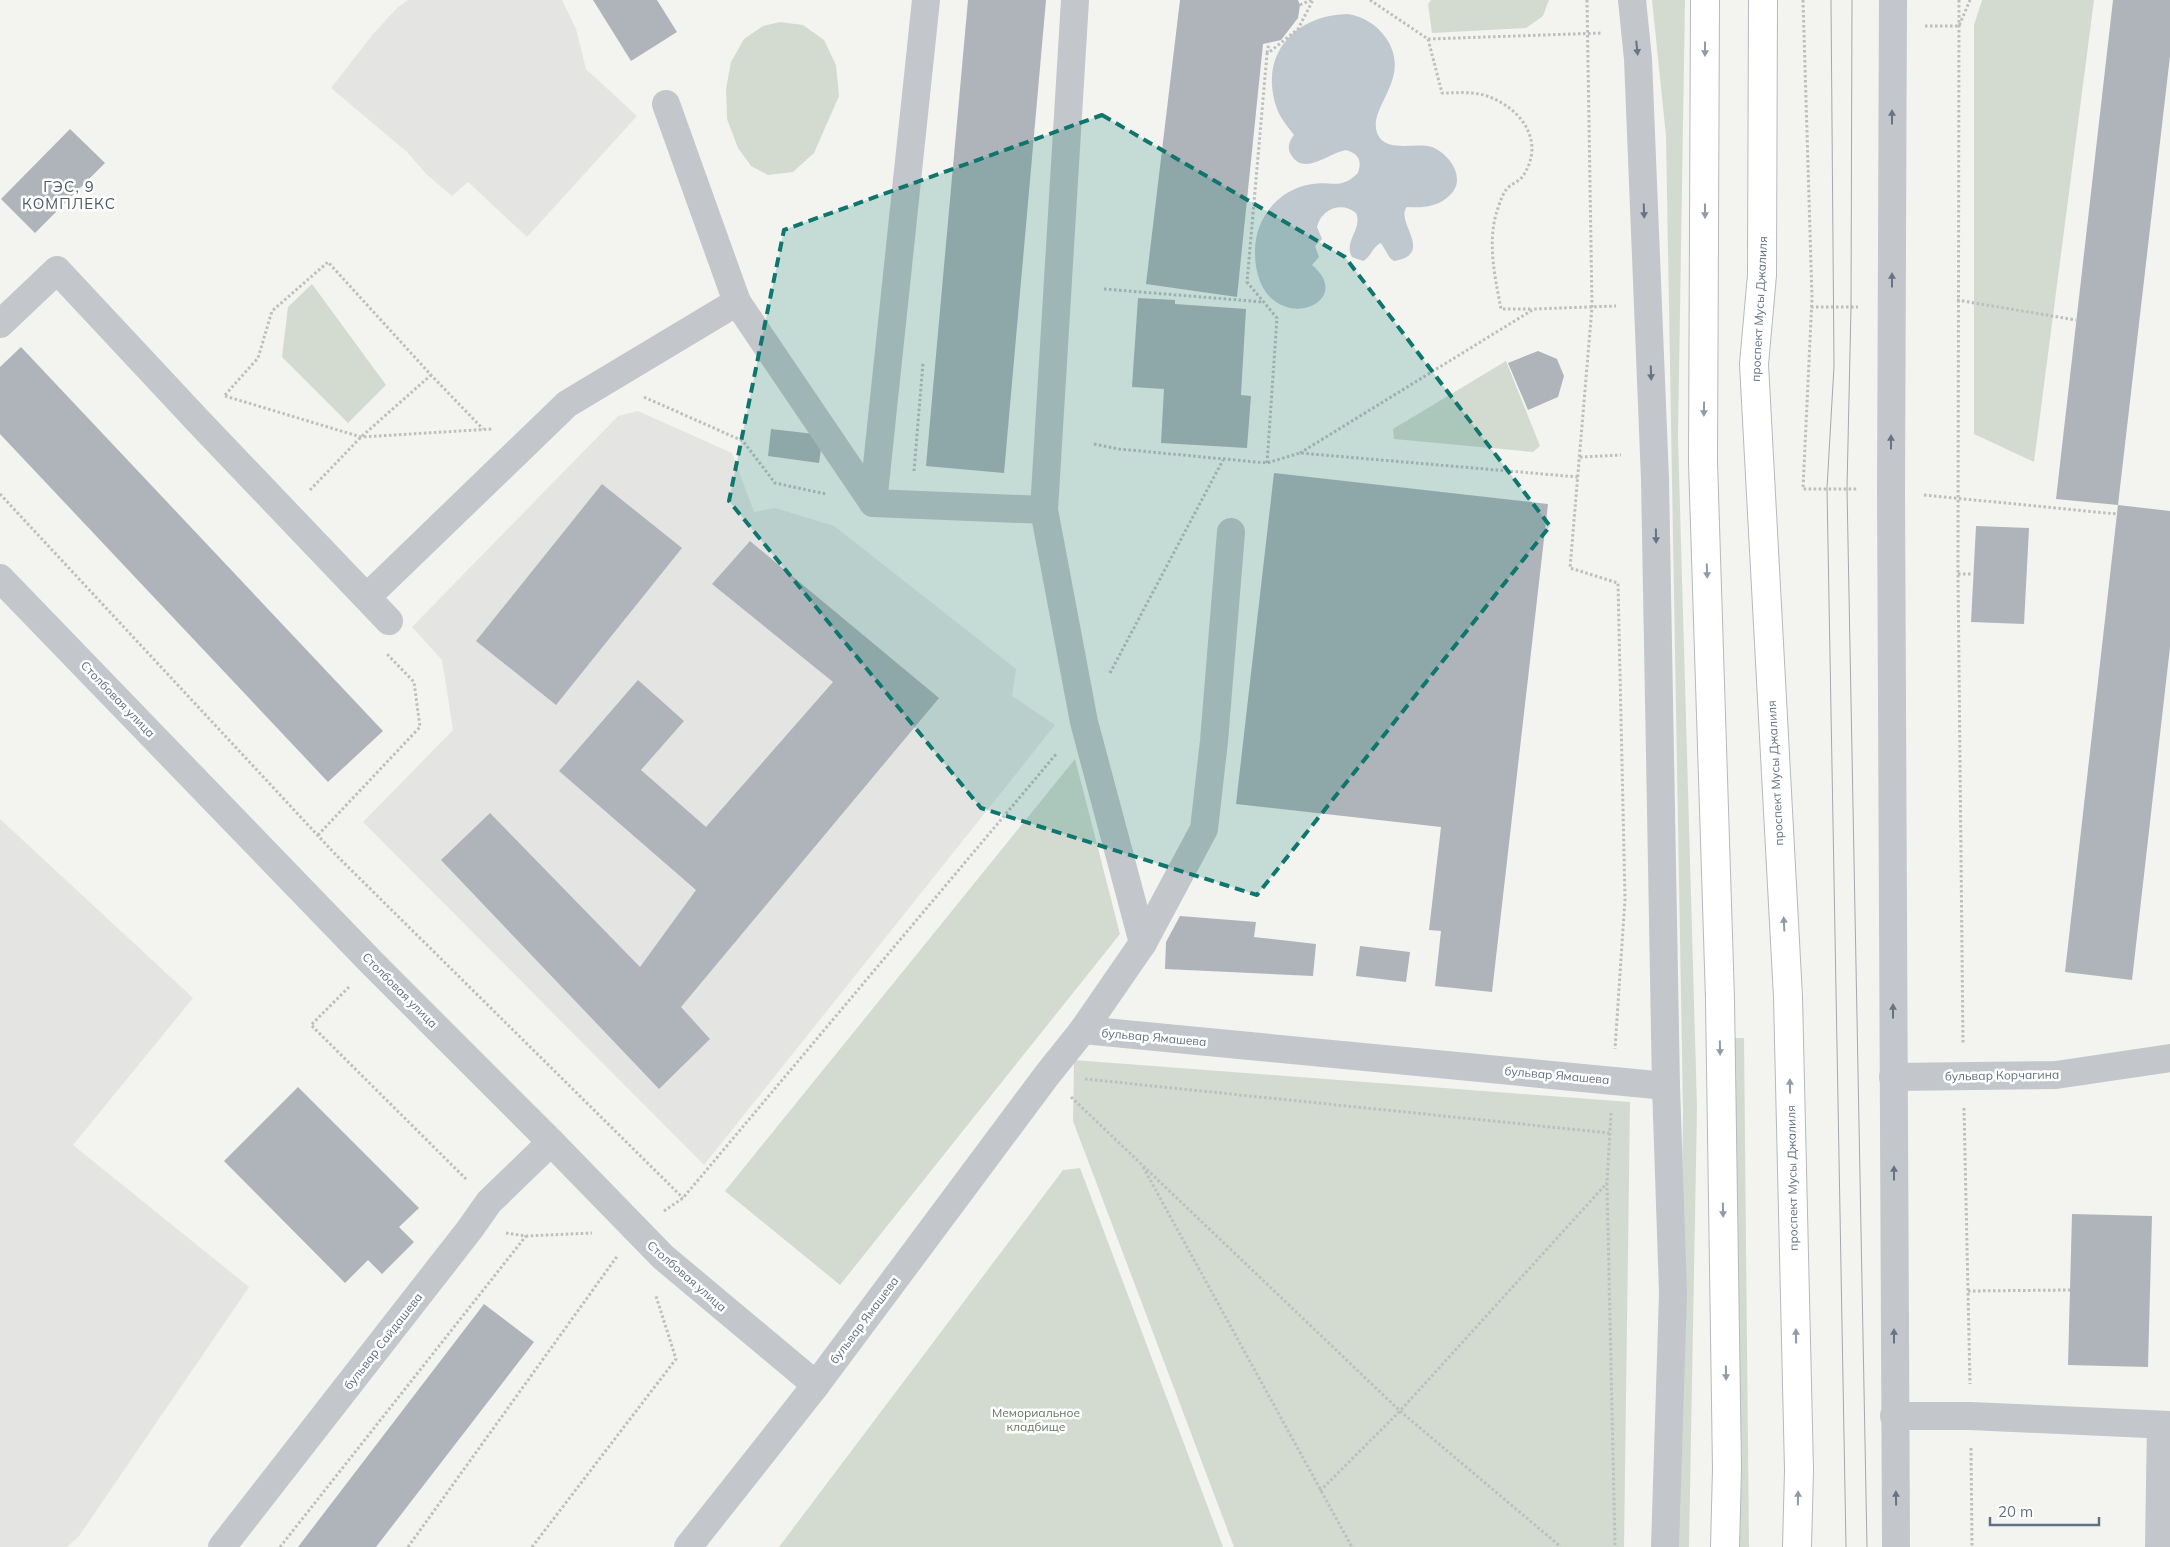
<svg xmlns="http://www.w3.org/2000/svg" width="2170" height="1547" viewBox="0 0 2170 1547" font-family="Mulish,sans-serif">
<rect width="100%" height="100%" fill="#f3f4ef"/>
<g fill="#e4e5e3">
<polygon points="408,0 562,0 576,29 586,69 637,116 527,237 468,182 452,196 426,174 407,152 331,88 373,34 397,8"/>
<polygon points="638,411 732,453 754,512 775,508 834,526 1016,669 1012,696 1055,725 704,1165 363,822 453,730 442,660 412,627 618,416"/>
<polygon points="0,819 193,998 73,1145 249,1287 79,1536 67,1547 0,1547"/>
</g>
<g fill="#d3dbd0">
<polygon points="1431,0 1549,0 1543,16 1526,28 1432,33 1428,4"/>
<polygon points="1652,0 1685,0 1678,437 1697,1107 1689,1547 1677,1547 1683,1111 1666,136"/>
<polygon points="1982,0 2094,0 2034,462 1974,434 1974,25"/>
<polygon points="780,22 803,25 824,40 836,65 839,96 814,153 793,172 768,175 751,166 738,148 727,119 726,89 731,62 744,39 763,26"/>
<polygon points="312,284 386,385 348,423 282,357 288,307"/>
<polygon points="1506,361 1540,446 1533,452 1394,439 1393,429"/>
<polygon points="1075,759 1120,934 840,1285 725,1191"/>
<polygon points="1730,1038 1744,1038 1749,1547 1737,1547"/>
<polygon points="1074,1060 1630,1102 1624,1547 1234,1547 1073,1121"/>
<polygon points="1080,1168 1223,1547 779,1547 1063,1170"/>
</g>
<path fill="#bec8ce" d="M1348 14C1364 17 1376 24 1386 38 1414 80 1365 108 1378 135 1387 153 1416 142 1432 147 1450 154 1467 179 1450 195 1439 207 1422 208 1407 207 1394 221 1436 254 1394 261L1390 258 1381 243C1373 246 1371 257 1363 261L1352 257C1343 241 1363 229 1356 213 1342 201 1321 209 1317 227L1322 239 1315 246 1319 257 1312 265C1362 307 1257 342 1255 254 1254 219 1278 189 1312 184 1332 181 1341 190 1358 173 1362 160 1359 154 1346 150 1328 153 1303 178 1290 153 1287 146 1290 140 1294 135 1288 127 1281 119 1277 109 1258 55 1294 15 1348 14Z"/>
<g fill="#aeb4ba">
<polygon points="593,0 657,0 677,32 631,61"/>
<polygon points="968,0 1046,0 1004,473 926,466"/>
<polygon points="1180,0 1298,0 1300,5 1298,18 1281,40 1263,44 1237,297 1146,284"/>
<polygon points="2113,0 2170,0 2170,56 2118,505 2056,499"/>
<polygon points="70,129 105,163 35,233 1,199"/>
<polygon points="1138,298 1175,300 1175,304 1246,309 1241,395 1251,396 1247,448 1161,443 1164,389 1132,387"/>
<polygon points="21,347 383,731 328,782 0,434 0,367"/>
<polygon points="1538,351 1557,359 1564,376 1558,397 1528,410 1508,363"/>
<polygon points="771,429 823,435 819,463 768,456"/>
<polygon points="1274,473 1548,504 1492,992 1435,986 1441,931 1429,930 1441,827 1236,804"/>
<polygon points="602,484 682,548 556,705 476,641"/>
<polygon points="2118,505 2170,511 2170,647 2132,980 2065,972"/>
<polygon points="1976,526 2029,528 2024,624 1971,622"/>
<polygon points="750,541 939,698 681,1007 710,1039 659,1089 441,860 490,813 640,967 696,890 559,771 638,680 684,721 641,770 706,827 833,682 712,584"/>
<polygon points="1180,916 1256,922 1254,937 1316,944 1313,976 1165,969 1166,942"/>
<polygon points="1360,946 1410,952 1406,982 1356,976"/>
<polygon points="298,1087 419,1208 399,1227 414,1242 382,1274 368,1260 345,1283 224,1161"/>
<polygon points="2072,1214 2152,1216 2148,1367 2068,1365"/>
<polygon points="484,1304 534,1342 376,1547 298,1547"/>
</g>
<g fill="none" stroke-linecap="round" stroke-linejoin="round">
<defs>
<g id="major">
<polyline points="1705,0 1703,462 1720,999 1727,1469 1725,1547"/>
<polyline points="1763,0 1762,275 1754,364 1788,997 1799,1470 1797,1547"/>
</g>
</defs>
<use href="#major" stroke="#b6b9bd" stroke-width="30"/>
<g stroke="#bdbec0" stroke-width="3" stroke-dasharray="2.5 2.5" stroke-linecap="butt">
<polyline points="1370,0 1428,39 1602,33"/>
<polyline points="1587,0 1592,307 1570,568 1618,583 1625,899 1615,1049"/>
<polyline points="1803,0 1812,298 1803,489 1858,489"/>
<polyline points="1959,0 1958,574 1963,1044"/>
<polyline points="1300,5 1311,0"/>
<polyline points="1925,26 1959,26 1970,0"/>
<path d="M1428 39 1442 93C1457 93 1472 91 1487 96 1521 108 1546 141 1523 176 1519 182 1510 184 1506 190 1502 195 1499 205 1497 211 1487 243 1495 277 1501 309H1533"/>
<polyline points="1267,53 1269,43"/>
<polyline points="1104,289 1263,302"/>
<polyline points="1957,300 2076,320"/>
<polyline points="1811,307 1858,307"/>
<polyline points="225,395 258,358 272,311 328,262 431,375 483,429"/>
<polyline points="225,396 361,437 492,429"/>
<polyline points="644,397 743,441 775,483 826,494"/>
<polyline points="1094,444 1119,449 1267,463 1300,453 1578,477"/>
<polyline points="1300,453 1534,309 1616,306"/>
<polyline points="1580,457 1621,455"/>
<polyline points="1267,463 1277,318 1247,282 1267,54 1298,29 1313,0"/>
<polyline points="914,471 923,363"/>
<polyline points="310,490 361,437 431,375"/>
<polyline points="0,494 336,855 683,1198"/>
<polyline points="1924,495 2117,514"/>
<polyline points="1958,574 1973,574"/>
<polyline points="1110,673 1223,460"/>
<polyline points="318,835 420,727 414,682 386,653"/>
<polyline points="349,987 311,1025 466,1179"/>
<polyline points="1085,1079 1609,1133"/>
<polyline points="1071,1097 1400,1411 1561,1547"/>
<polyline points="1964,1108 1970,1384"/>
<polyline points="1611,1113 1607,1183 1615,1547"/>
<polyline points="1143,1167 1352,1547"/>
<polyline points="664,1211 683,1198 1057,753"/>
<polyline points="506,1233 526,1236 592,1233"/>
<polyline points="1968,1291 2070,1290"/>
<polyline points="1971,1448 1972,1547"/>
<polyline points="1320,1491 1400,1411 1607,1183"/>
<polyline points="280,1547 526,1236"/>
<polyline points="408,1547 618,1255"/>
<polyline points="532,1547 676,1359 656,1296"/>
</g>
<g stroke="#c3c6ca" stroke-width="28">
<polyline points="926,0 873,503 1044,510 1084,722 1143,943"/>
<polyline points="1632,0 1638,59 1655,479 1666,1086 1673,1293 1665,1547"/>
<polyline points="1893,0 1891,491 1896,1547"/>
<polyline points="666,104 737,302 873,503"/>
<polyline points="0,324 57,270 200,423 389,621"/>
<polyline points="1044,510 1075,0"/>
<polyline points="0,578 373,964 551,1142 663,1257 816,1385"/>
<polyline points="367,597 567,404 737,302"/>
<polyline points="1083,1030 1143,943 1204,829 1214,741 1231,532"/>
<polyline points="1893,1077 2056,1075 2170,1058"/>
<polyline points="1894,1416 1970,1416 2170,1425"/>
<polyline points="222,1547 470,1229 489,1202 551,1142"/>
<polyline points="688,1547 816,1385 1047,1075 1083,1030 1666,1086"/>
<polyline points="2159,1547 2161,1425"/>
</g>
<use href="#major" stroke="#fff" stroke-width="28"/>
<g stroke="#a3a8ae" stroke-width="1">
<polyline points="1831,0 1834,366 1827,488 1846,1547"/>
<polyline points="1852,0 1851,307 1847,488 1867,1547"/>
</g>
</g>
<defs><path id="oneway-solid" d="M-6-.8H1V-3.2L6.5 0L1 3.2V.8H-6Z" transform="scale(1.25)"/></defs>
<g fill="#667486">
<use href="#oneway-solid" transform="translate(1637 48) rotate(84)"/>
<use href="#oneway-solid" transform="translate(1892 117) rotate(-90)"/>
<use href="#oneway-solid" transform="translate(1644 211) rotate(88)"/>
<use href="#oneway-solid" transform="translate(1892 280) rotate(-90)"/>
<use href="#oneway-solid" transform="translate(1651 373) rotate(88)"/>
<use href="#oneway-solid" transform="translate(1891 442) rotate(-90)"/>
<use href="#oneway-solid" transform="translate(1656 536) rotate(89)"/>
<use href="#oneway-solid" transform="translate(1893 1011) rotate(-90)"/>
<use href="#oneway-solid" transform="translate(1894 1173) rotate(-90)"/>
<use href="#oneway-solid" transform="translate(1894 1336) rotate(-90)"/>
<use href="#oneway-solid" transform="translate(1896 1498) rotate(-91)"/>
</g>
<g fill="#909ba8">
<use href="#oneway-solid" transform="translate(1705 49) rotate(90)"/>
<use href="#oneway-solid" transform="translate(1705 211) rotate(90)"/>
<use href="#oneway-solid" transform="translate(1704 409) rotate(91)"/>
<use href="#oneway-solid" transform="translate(1707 571) rotate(88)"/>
<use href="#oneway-solid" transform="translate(1784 924) rotate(-93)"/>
<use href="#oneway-solid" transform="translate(1720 1048) rotate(89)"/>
<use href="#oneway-solid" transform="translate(1790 1086) rotate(-91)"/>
<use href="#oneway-solid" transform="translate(1723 1210) rotate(89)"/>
<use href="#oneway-solid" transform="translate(1796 1336) rotate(-91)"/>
<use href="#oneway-solid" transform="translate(1726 1373) rotate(89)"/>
<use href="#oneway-solid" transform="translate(1798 1498) rotate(-89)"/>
</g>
<path fill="#0f766e" fill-opacity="0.2" stroke="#0f766e" stroke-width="4" stroke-dasharray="10 6" stroke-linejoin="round" d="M1102 115 1345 257 1550 526 1257 895 981 808 729 501 784 230Z"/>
<g text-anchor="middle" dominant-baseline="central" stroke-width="5" stroke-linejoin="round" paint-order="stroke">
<g font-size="12" fill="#617082" stroke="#fff">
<text transform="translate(1759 309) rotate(-87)">проспект Мусы Джалиля</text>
<text transform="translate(118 699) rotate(46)">Столбовая улица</text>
<text transform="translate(1775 773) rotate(-93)">проспект Мусы Джалиля</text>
<text transform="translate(400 990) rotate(45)">Столбовая улица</text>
<text transform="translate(1154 1037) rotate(5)">бульвар Ямашева</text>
<text transform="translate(1557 1075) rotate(5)">бульвар Ямашева</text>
<text transform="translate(2002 1075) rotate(-1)">бульвар Корчагина</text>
<text transform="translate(1792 1178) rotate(-91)">проспект Мусы Джалиля</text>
<text transform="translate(687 1276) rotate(41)">Столбовая улица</text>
<text transform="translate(864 1320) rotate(-53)">бульвар Ямашева</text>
<text transform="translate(383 1341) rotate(-52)">бульвар Сайдашева</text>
</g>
<g font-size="12" fill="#627960" stroke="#fff">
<text x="1036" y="1412">Мемориальное<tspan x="1036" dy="14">кладбище</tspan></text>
</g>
<g font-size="15" letter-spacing="1" fill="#4f5a67" stroke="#fff">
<text x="69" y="186">ГЭС, 9<tspan x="69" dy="17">КОМПЛЕКС</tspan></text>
</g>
</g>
<path d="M1990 1517v8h109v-8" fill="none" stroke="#617082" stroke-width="2.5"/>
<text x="1998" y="1517" font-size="15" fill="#617082" stroke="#ffffff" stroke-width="4" paint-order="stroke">20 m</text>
</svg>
